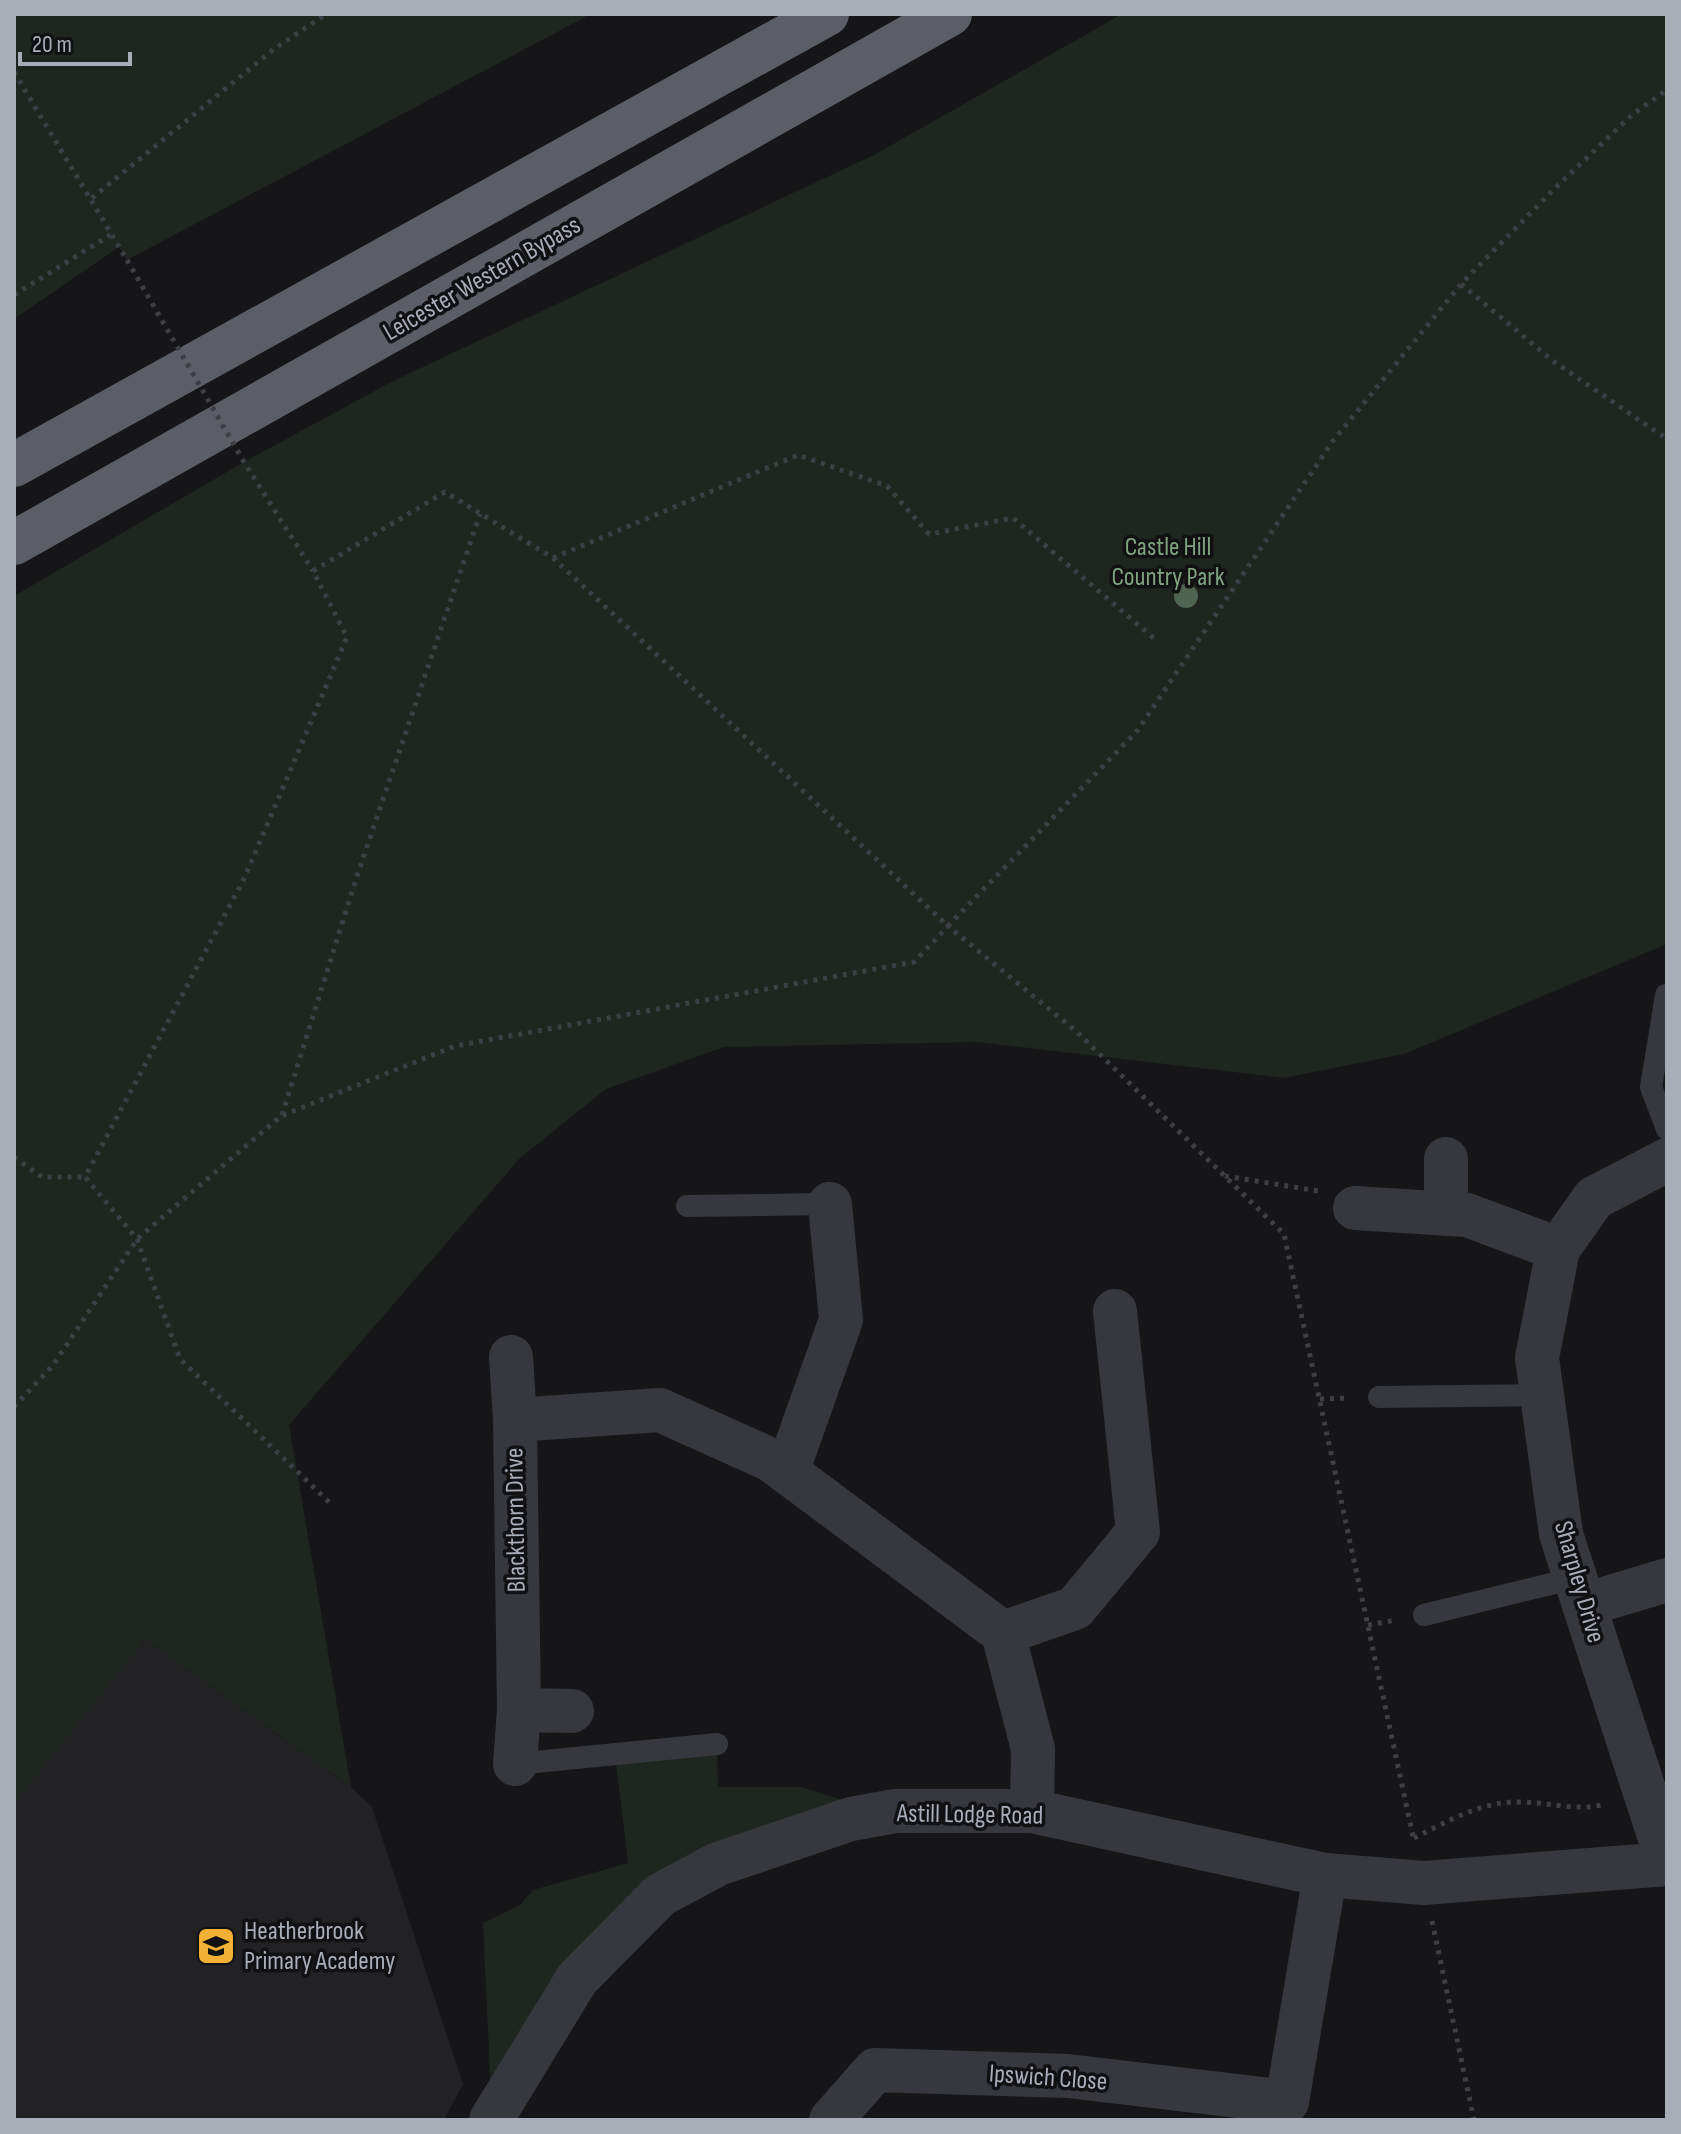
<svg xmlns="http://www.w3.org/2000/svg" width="1681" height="2134" viewBox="0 0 1681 2134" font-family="'Sofia Sans Condensed',sans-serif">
<rect width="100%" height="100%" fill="#161618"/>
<polygon fill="#222225" points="145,1639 351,1787 372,1807 463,2084 444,2120 14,2120 14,1794"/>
<g fill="#1e261f">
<polygon points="14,14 591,14 127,260 119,247 14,319"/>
<polygon points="1122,14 1667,14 1667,944 1404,1054 1284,1078 977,1042 724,1047 606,1089 519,1159 289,1425 351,1787 145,1639 14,1803 14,596 244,462 393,381 874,155"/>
<polygon points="717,1744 718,1787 801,1787 878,1811 660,1895 492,2118 483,1923 520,1905 533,1890 628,1863 615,1754"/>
</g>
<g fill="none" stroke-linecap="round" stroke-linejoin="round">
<g stroke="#3d3f44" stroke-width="5" stroke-dasharray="4 6" stroke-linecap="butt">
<polyline points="14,72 127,260"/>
<polyline points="92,198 274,49 326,14"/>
<polyline points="1461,284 1553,361 1667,439"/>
<polyline points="14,295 112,234"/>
<polyline points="553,558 798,455 887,486 929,534 1013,518 1156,640"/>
<polyline points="282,1115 357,876 480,514"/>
<polyline points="14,1157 42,1177 85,1177"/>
<polyline points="1225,1176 1318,1191"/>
<polyline points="1320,1399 1350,1398"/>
<polyline points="14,1407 54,1364 137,1239 281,1116 455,1046 914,962 948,926 1077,1032 1284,1234 1414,1841"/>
<polyline points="329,1502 180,1359 137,1239 85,1177 244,879 347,637 313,571 445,492 553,558 948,926 1137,731 1333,441 1461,284 1553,190 1633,114 1667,90"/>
<polyline points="1368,1625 1396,1620"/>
<path d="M1414 1838C1447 1822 1481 1801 1519 1802 1550 1802 1576 1812 1606 1804"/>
<polyline points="1432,1921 1474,2120"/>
</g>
<g stroke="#37383d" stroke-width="22">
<polyline points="1666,995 1651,1087 1667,1129"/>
<polyline points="687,1206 830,1204"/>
<polyline points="1379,1397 1542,1395"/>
<polyline points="1424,1615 1575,1578"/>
<polyline points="515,1764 717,1744"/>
</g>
<g stroke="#37383d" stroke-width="44">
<polyline points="1667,1160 1594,1198 1558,1249 1537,1358 1561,1534 1667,1860"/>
<polyline points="1355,1208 1467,1215 1558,1249"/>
<polyline points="1446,1214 1446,1159"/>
<polyline points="511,1357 515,1420"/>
<polyline points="787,1472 841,1320 830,1204"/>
<polyline points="1584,1605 1667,1580"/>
<polyline points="1003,1633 1075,1608 1138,1532 1115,1311"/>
<polyline points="519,1710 572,1711"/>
<polyline points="515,1764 519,1710 515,1420 660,1410 771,1460 1003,1633 1033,1749 1032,1811"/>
<polyline points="491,2120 577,1979 660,1895 718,1864 851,1819 895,1811 1032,1811 1325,1875 1424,1883 1667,1864"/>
<polyline points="831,2120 875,2070 1068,2076 1287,2102 1325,1875"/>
</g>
<g stroke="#5b5e65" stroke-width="44">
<polyline points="14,465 827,14"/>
<polyline points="14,543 950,14"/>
</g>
<polyline stroke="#3d3f44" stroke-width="5" stroke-dasharray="4 6" stroke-linecap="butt" points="127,260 244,462 313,571"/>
</g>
<circle fill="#506452" cx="1186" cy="596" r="12"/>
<defs>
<symbol id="school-square" viewBox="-11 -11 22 22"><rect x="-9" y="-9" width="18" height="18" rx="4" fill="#f2b134" stroke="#111113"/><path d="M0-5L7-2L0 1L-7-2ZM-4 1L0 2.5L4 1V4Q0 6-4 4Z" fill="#111"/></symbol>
</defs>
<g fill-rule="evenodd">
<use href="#school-square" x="194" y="1924" width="44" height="44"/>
</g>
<g text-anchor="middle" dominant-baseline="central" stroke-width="7" stroke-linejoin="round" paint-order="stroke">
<g font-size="26" fill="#a8adb8" stroke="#111113">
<text transform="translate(482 279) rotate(-30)">Leicester Western Bypass</text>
<text transform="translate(516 1520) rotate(-91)">Blackthorn Drive</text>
<text transform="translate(1579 1582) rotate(74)">Sharpley Drive</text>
<text transform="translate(970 1815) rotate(1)">Astill Lodge Road</text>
<text transform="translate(1048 2078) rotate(4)">Ipswich Close</text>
</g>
<g font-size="26" fill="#7fa381" stroke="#111113">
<text x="1168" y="547">Castle Hill<tspan x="1168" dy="30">Country Park</tspan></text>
</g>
<g font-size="26" fill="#a8adb8" stroke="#111113" text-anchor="start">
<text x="244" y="1931">Heatherbrook<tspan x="244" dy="30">Primary Academy</tspan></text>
</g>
</g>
<rect width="1681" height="2134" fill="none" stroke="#a8adb8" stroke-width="32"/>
<path d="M20 52v12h110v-12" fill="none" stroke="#a8adb8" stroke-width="4"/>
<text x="32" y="52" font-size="24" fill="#a8adb8" stroke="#111113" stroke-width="6" paint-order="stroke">20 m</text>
</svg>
